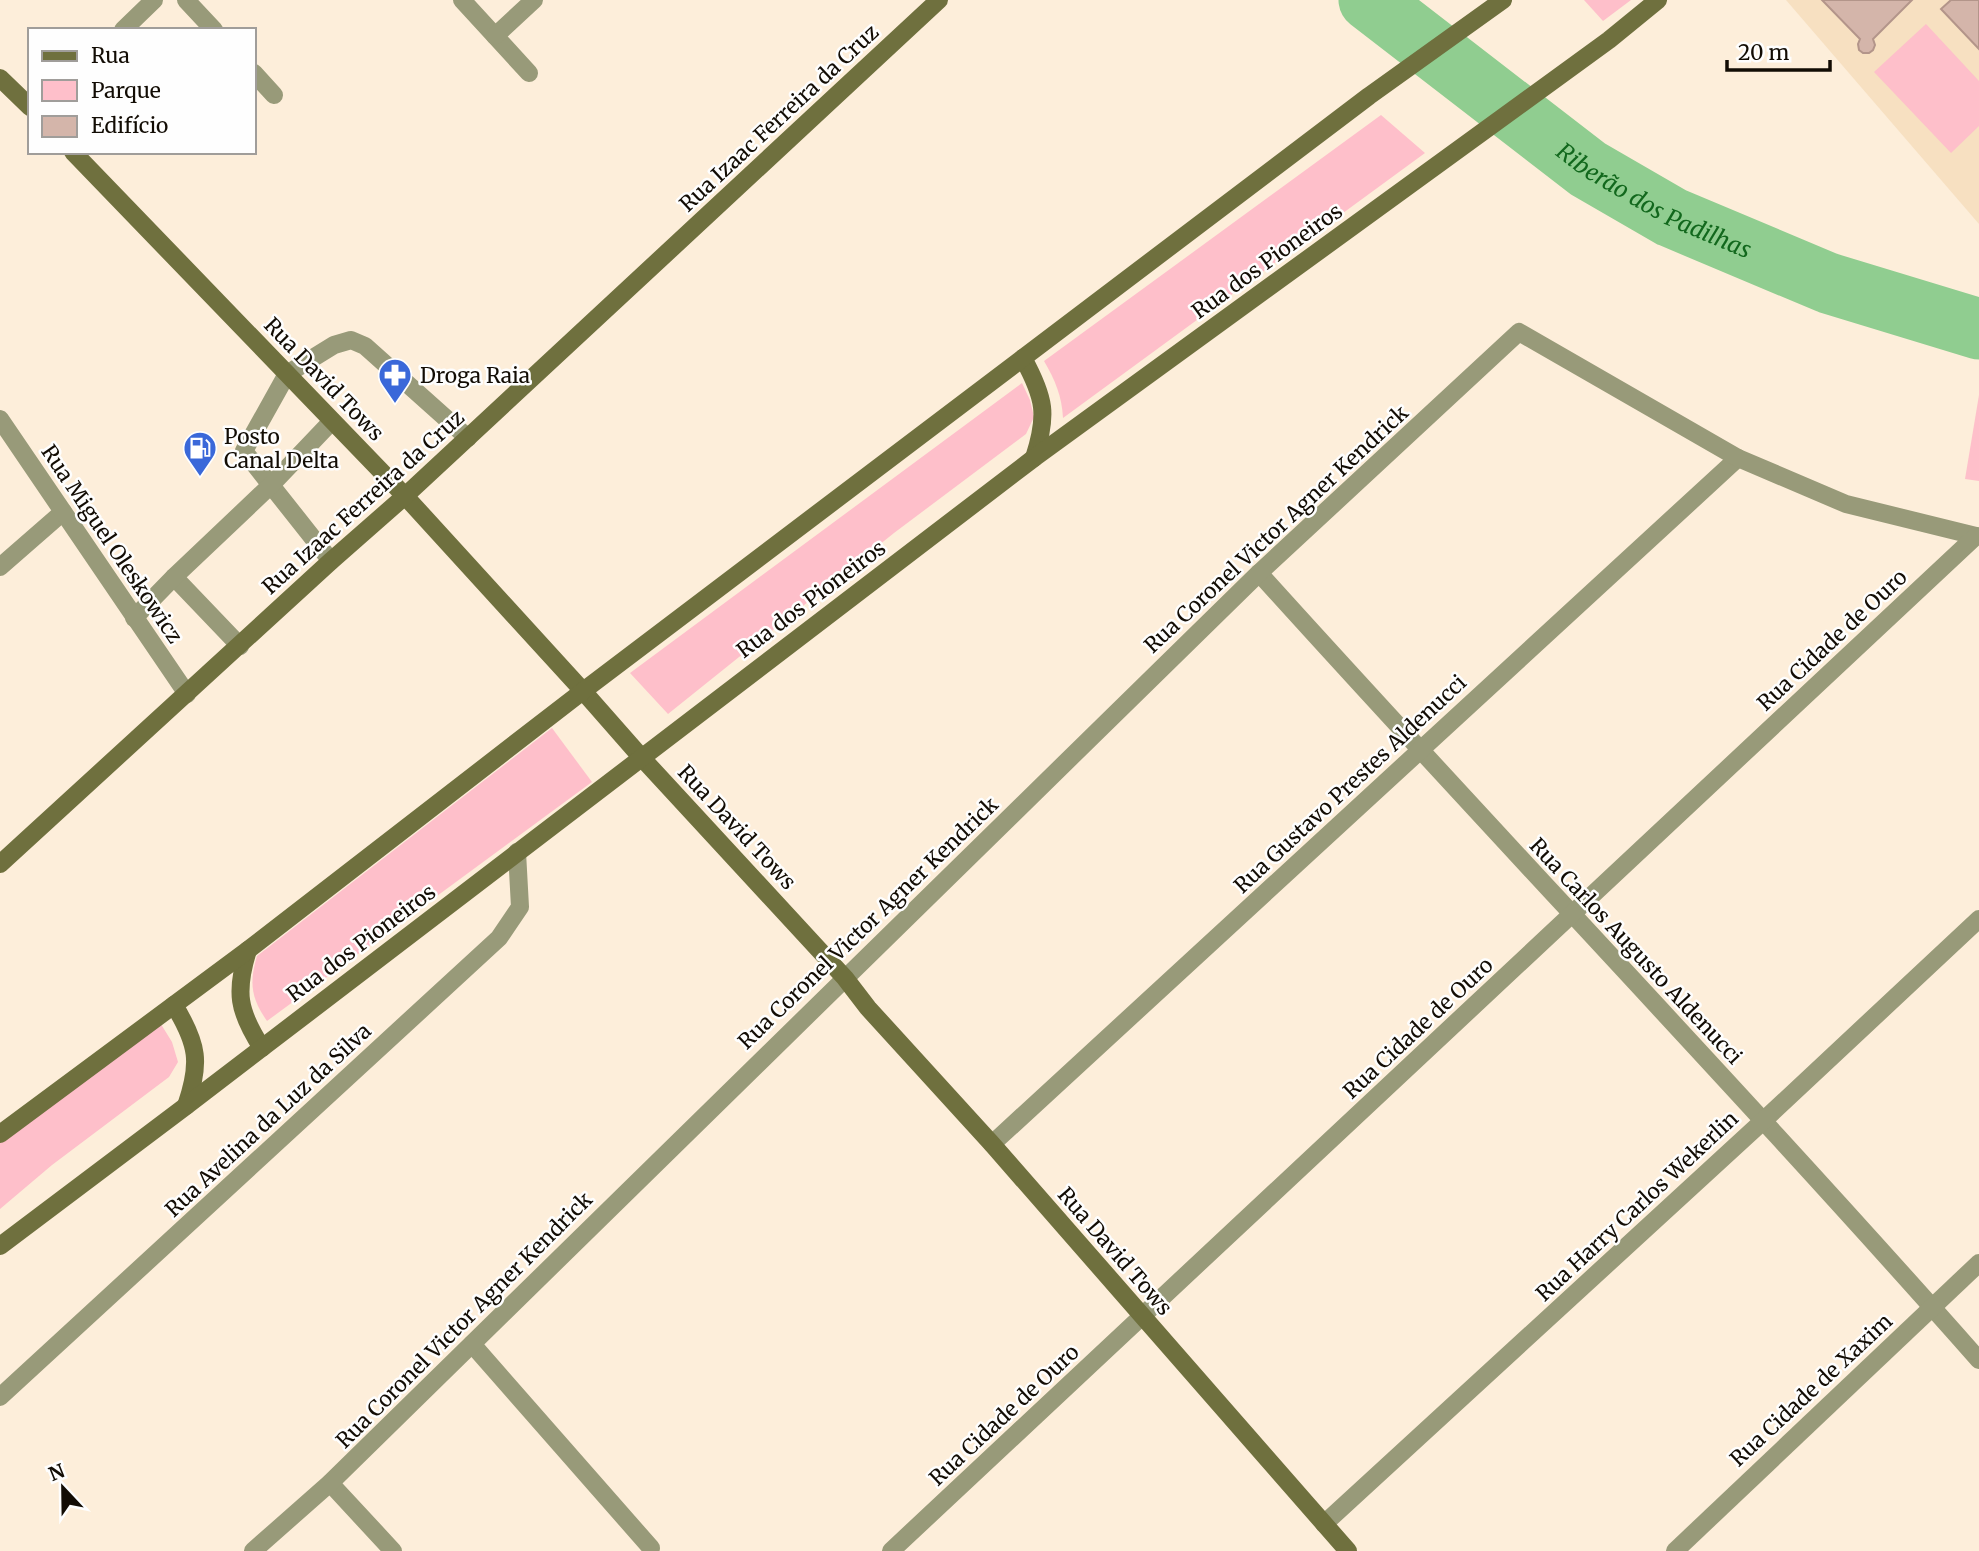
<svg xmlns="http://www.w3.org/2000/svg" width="1979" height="1551" viewBox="0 0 1979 1551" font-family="Merriweather,serif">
<rect width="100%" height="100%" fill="#fdeeda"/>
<polygon fill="#f7e0c1" points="1786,0 1979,0 1979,224"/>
<g fill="#febfca">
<polygon points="1584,0 1631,0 1603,21"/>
<polygon points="1926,24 1979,81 1979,126 1951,153 1874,72"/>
<path d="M1381 115 1425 153 1063 418C1062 396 1055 380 1044 361Z"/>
<polygon points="1022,383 1030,400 1034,417 1026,434 894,533 668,714 630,673"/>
<polygon points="1979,395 1979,481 1965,479"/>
<path d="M552 728 592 782 267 1021C251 998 249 983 257 956Z"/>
<polygon points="159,1021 172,1042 178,1062 169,1077 52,1165 0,1209 0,1140"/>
</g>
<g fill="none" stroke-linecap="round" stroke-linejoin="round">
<path stroke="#90cd90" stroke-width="61" id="s1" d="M1369 0 1588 169 1671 217 1828 283 1979 329"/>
</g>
<g fill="#d4b5aa" stroke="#b3958a" stroke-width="2">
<polygon points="1822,0 1912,0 1873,39 1875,45 1873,50 1869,53 1863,53 1859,50 1858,44 1860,39"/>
<polygon points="1951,0 1979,0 1979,49 1941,9"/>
</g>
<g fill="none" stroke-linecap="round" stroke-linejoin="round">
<g stroke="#989a79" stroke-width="18">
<polyline points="331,561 244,451 287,374 334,345 351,340 365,346 468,438"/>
<polyline points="0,567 63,512"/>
<polyline points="174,577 240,646"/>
<polyline points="134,618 174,577 271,485 332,421"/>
</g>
<g stroke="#989a79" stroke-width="18">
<polyline points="186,0 214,30"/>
<polyline points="462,0 529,73"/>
<polyline points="123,30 154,0"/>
<polyline points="495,36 534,0"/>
<polyline points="254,73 274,95"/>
<polyline points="0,419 187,694"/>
<path d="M1259 573C1497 837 1744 1094 1979 1360"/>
<polyline points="992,1144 1738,458"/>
<polyline points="472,1344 651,1548"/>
<polyline points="0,1397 499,938 520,907 517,852"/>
<polyline points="330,1483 393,1551"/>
<polyline points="1324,1524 1763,1121 1979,919"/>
<polyline points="253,1551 330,1483 1259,573 1519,332 1738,458 1846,504 1976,536"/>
<polyline points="891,1551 1976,536"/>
<polyline points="1675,1551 1979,1263"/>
</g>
<g stroke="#6f703e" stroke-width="18">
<polyline points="0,78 30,107"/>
<polyline points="73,152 405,496 583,691 641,757 845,978 868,1008 992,1144 1348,1551"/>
<path d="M1023 358C1045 398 1048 415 1034 458"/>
<polyline points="0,864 331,561 405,496 939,0"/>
<path d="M248 950C235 992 238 1011 262 1048"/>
<path d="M174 1005C198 1044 201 1063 186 1106"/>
<polyline points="0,1134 248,950 583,691 1369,96 1503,0"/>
<polyline points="0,1246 186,1106 1034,458 1609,40 1658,0"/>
</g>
</g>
<defs>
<symbol id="pharmacy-pin" viewBox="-11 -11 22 30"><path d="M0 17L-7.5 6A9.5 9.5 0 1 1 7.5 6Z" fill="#3a68d9" stroke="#fefefe"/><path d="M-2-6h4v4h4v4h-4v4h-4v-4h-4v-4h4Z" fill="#fff"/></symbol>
<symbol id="fuel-pin" viewBox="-11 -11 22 30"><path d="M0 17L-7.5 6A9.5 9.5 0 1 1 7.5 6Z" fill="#3a68d9" stroke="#fefefe"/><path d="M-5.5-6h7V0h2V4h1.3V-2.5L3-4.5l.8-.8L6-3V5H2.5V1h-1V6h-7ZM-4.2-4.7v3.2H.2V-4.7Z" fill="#fff"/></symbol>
</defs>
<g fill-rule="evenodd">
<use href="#pharmacy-pin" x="376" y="356" width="38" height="52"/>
<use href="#fuel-pin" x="181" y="429" width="38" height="52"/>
</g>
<g text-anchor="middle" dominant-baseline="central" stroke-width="5" stroke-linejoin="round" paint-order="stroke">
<g font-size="21" fill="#120c04" stroke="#fefefe">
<text transform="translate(779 118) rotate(-43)">Rua Izaac Ferreira da Cruz</text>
<text transform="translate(1267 261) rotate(-36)">Rua dos Pioneiros</text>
<text transform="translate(324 379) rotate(46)">Rua David Tows</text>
<text transform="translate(363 502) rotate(-42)">Rua Izaac Ferreira da Cruz</text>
<text transform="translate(1276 529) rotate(-43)">Rua Coronel Victor Agner Kendrick</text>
<text transform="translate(112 544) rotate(56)">Rua Miguel Oleskowicz</text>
<text transform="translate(811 599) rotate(-37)">Rua dos Pioneiros</text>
<text transform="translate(1832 640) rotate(-43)">Rua Cidade de Ouro</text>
<text transform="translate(1350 784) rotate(-43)">Rua Gustavo Prestes Aldenucci</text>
<text transform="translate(737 827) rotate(47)">Rua David Tows</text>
<text transform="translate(868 923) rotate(-44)">Rua Coronel Victor Agner Kendrick</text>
<text transform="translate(361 943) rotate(-37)">Rua dos Pioneiros</text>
<text transform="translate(1636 951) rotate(47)">Rua Carlos Augusto Aldenucci</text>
<text transform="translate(1418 1028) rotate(-43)">Rua Cidade de Ouro</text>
<text transform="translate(268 1120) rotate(-43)">Rua Avelina da Luz da Silva</text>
<text transform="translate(1637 1206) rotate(-43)">Rua Harry Carlos Wekerlin</text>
<text transform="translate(1115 1251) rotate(49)">Rua David Tows</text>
<text transform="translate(464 1320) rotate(-45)">Rua Coronel Victor Agner Kendrick</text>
<text transform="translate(1811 1390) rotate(-43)">Rua Cidade de Xaxim</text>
<text transform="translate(1004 1415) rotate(-43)">Rua Cidade de Ouro</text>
</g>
<g font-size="21" fill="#120c04" stroke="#fefefe" text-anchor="start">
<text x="420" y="375">Droga Raia</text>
<text x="224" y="436">Posto<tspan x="224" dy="24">Canal Delta</tspan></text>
</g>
<g font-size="23" font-style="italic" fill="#12681d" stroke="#fefefe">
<text stroke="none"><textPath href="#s1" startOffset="350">Riberão dos Padilhas</textPath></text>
</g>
</g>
<rect x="28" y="28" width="228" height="126" fill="#fefefe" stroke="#a09d9a" stroke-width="2"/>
<rect x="42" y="51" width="35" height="10" fill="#6f703e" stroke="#a09d9a" stroke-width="2"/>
<text x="91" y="63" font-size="21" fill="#120c04">Rua</text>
<rect x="42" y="80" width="35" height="21" fill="#febfca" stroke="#a09d9a" stroke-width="2"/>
<text x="91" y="98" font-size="21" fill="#120c04">Parque</text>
<rect x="42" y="116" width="35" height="21" fill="#d4b5aa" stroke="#a09d9a" stroke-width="2"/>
<text x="91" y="133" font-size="21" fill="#120c04">Edifício</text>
<g transform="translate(63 1488) rotate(338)" stroke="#fefefe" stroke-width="5" paint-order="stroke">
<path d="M0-5L12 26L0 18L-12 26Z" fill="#120c04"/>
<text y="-10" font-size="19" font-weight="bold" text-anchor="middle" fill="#120c04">N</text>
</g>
<path d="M1727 60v10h103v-10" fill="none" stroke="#120c04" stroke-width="3.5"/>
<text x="1738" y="60" font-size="21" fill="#120c04" stroke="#fefefe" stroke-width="5" paint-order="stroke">20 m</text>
</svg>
